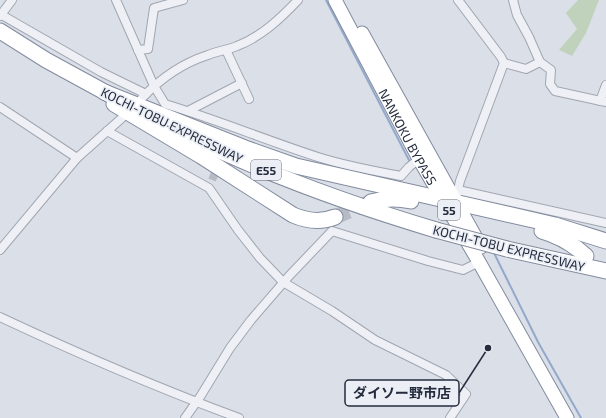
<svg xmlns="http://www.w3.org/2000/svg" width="606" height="418" viewBox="0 0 606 418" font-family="'Exo 2','Noto Sans JP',sans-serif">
<rect width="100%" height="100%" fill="#dbdfe7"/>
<polygon fill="#c0d2bc" points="578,0 599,0 586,33 572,56 559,50 577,29 566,13"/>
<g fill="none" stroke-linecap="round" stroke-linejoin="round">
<g stroke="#93a9cb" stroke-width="2">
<polyline points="326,0 410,162"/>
<polyline points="493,251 538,342 581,418"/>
</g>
<polyline stroke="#b6bbc5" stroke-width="8" stroke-dasharray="8 4" stroke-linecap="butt" points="212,180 219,164"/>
<polyline stroke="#b6bbc5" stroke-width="15" stroke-dasharray="15 8" stroke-linecap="butt" points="335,217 368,203"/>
<defs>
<g id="minor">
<path d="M116 0 154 86 165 104C218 120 268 141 321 158 347 166 374 171 401 176L409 167 419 159"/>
<polyline points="458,0 501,57 504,63"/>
<polyline points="513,0 517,15 529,37 540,62 551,70 550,84 555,91 606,102"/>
<polyline points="0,14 101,72 146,94"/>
<polyline points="0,16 12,0"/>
<polyline points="138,50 148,49 154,8 183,0"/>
<polyline points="226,50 249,99"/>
<path d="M142 98C160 79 183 63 208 55 217 51 228 50 237 46 261 37 281 18 298 0"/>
<polyline points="600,101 606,85"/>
<polyline points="0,107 77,158"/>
<polyline points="188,111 242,83"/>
<polyline points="107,131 209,188 238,230 260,258 283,282 332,311 375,340 446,375 466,394 450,418"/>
<polyline points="458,190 460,181 504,63 526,69 540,62"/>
<polyline points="457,195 458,190 606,223"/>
<polyline points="0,250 77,158 123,117"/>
<path d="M0 317C79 354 158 388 239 418"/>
<polyline points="185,418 200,397 230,348 251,320 289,276 332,231 428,261 463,270 479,262"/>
</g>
<g id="trunk">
<path id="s1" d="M335 0 419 159 479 262 567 418"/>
<polyline points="362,33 481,247"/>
</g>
<g id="motorway">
<polyline points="0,31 46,60 112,96"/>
<polyline points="104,92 245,148 296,166 555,225 606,241"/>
<path d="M114 104 201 156 293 215C307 221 320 223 335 217"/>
<path d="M190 137C269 175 352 205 436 230"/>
<path d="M371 202C385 198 397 198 411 201"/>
<path d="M542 231C559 236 573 244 586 256"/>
<polyline points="507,249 606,271"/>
</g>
</defs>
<use href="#minor" stroke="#a0a6b1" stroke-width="10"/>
<use href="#trunk" stroke="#828b9f" stroke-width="15"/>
<use href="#motorway" stroke="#828b9f" stroke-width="17"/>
<use href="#minor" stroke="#eef0f5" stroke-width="8"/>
<use href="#trunk" stroke="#fff" stroke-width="13"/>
<use href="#motorway" stroke="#fff" stroke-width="15"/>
<defs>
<polyline id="motorway-bridge" points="436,230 507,249"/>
</defs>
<use href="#motorway-bridge" stroke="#828b9f" stroke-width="17" stroke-linecap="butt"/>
<use href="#motorway-bridge" stroke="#fff" stroke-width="15"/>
</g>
<g text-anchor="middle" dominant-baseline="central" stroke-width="3.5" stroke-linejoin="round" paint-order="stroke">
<g fill="#ebeef5" stroke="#606675" stroke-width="1">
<rect x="251" y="160" width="30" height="20" rx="3"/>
<rect x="438" y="200" width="22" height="20" rx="3"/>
</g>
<g font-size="12" font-weight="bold" fill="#242c3e">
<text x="266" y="170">E55</text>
<text x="449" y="210">55</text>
</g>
<g font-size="13" fill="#242c3e" stroke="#ebeef5">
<text transform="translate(172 125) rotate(26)">KOCHI-TOBU EXPRESSWAY</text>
<text stroke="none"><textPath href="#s1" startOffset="155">NANKOKU BYPASS</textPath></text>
<text transform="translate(509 248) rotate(14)">KOCHI-TOBU EXPRESSWAY</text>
</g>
</g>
<path fill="none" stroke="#242c3e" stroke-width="1.5" d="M488 348L459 393"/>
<circle fill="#242c3e" stroke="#ebeef5" stroke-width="1.5" cx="488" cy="348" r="4"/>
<rect fill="#ebeef5" stroke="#242c3e" stroke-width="1.5" x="345" y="380" width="114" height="26" rx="4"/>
<g font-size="14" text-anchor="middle" font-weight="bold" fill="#242c3e">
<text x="402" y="398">ダイソー野市店</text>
</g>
</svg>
